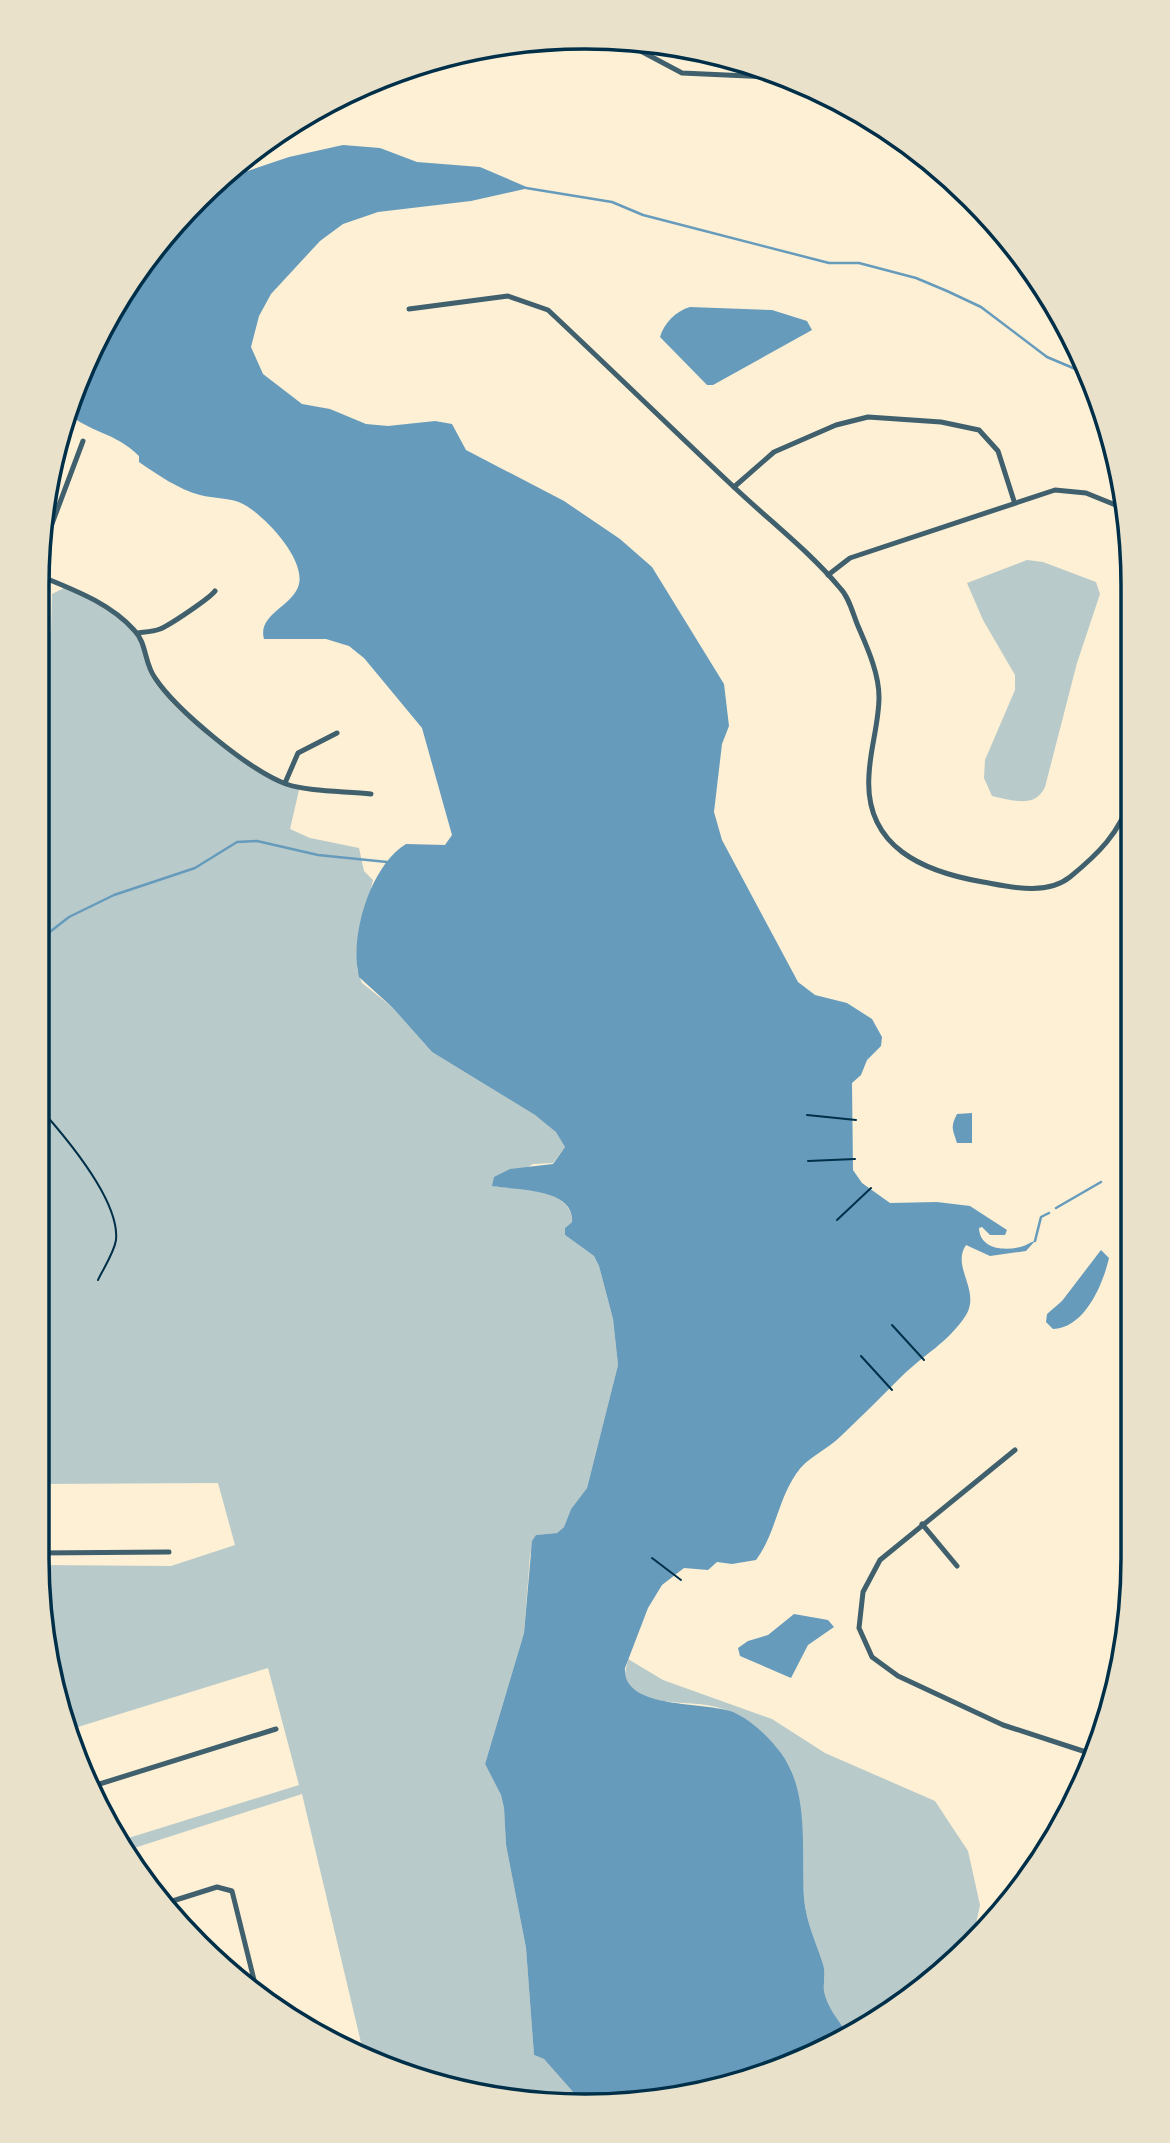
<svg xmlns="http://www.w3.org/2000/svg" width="1170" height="2143" viewBox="0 0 1170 2143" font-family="Manrope,sans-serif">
<rect width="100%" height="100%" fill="#fdf0d5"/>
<g fill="#b9caca">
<path d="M1027 560 1043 562 1096 582 1100 594 1077 663 1045 787C1035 809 1012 800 992 796L984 778 985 760 1015 690V675L983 620 967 583Z"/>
<path d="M64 588C89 600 125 614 139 640 146 653 145 668 153 680 180 719 254 776 299 790L290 829 310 838 359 848 364 871 373 880 357 949V970L362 983 392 1007 432 1052 535 1115 556 1131 565 1147 553 1163 533 1164 495 1187C517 1187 574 1190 572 1222L565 1228V1235L594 1256 599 1266 613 1319 618 1365 587 1488 571 1509 564 1527 557 1533 536 1535 530 1555 524 1633 485 1764 501 1795 504 1808 506 1845 526 1948 534 2055 544 2059 581 2101 443 2088 363 2051 302 1794 128 1850 122 1840 299 1785 268 1668 65 1731 38 1565 171 1566 235 1545 218 1483 37 1484 38 603 51 634 52 594Z"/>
<path d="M628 1659 663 1680 772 1719 825 1753 935 1801 968 1851 980 1905 973 1938 947 1970 846 2032C838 2019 827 2007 824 1991 823 1982 826 1973 823 1964 816 1942 806 1922 804 1898 801 1864 804 1789 787 1762 770 1736 743 1712 712 1706 683 1700 642 1708 624 1678Z"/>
</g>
<g fill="#669bbc">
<path d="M343 145 380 148 417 162 480 167 529 188 471 201 378 212 343 224 320 241 271 294 259 316 251 347 263 374 302 404 330 409 366 424 388 426 435 421 452 424 466 450 564 501 620 539 652 567 724 684 729 726 722 744 714 812 722 840 798 982 815 995 847 1003 872 1019 882 1037 881 1046 867 1060 861 1075 852 1083 853 1170 862 1183 890 1203 937 1202 970 1206 1007 1230 1005 1235H990L982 1227 979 1228C980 1249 1003 1251 1020 1247 1026 1246 1030 1242 1035 1241L1026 1251 990 1256 966 1245C951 1267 981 1290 966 1315 949 1342 923 1355 901 1377 881 1397 861 1417 841 1436 827 1450 807 1457 796 1474 778 1500 775 1535 756 1560L732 1564 717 1562 708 1570 684 1568 662 1585 648 1608 625 1668C622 1710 705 1701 733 1712 751 1720 769 1737 781 1753 810 1792 801 1852 804 1898 806 1922 816 1942 823 1964 826 1973 823 1982 824 1991 827 2007 838 2019 846 2032L795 2064 621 2105 581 2101 544 2059 534 2055 526 1948 506 1845 504 1808 501 1795 485 1764 524 1633 532 1541 536 1535 557 1533 564 1527 571 1509 587 1488 618 1365 613 1319 599 1266 594 1256 565 1235V1228L572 1222C575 1187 512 1190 492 1186L494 1177 510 1169 553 1164 565 1147 556 1132 535 1115 432 1052 392 1007 359 977C349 937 370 866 406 844L445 845 452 835 422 728 364 658 349 646 326 639H264C257 614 294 606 299 584 305 558 264 515 243 504 230 497 214 499 200 495 178 489 158 475 139 462V456C115 432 88 432 68 413L110 311 173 224 218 181 289 157Z"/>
<path d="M690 307 772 310 807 321 812 330 713 385H707L660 337C664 323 676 311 690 307Z"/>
<path d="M972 1113V1143H957C953 1129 950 1128 957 1114Z"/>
<path d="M1101 1250 1109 1258C1103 1284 1085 1328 1053 1329L1046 1322 1047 1314 1062 1301Z"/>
<polygon points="794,1614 828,1620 834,1627 808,1645 791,1678 740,1656 738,1648 748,1641 768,1635"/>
</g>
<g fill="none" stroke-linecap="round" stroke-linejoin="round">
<g stroke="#669bbc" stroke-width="2.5">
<polyline points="526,188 612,202 643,215 829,263 859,263 916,278 947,291 981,307 1047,357 1092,376"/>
<polyline points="37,942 69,917 114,895 195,868 237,842 257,841 318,855 387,862"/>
<polyline points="1056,1208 1101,1182"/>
<polyline points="1035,1241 1041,1217 1049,1213"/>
</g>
<g stroke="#003049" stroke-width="2">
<path d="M37 1105C64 1135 120 1200 116 1240 114 1253 103 1269 98 1280"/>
<polyline points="807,1115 856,1120"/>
<polyline points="808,1161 855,1159"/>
<polyline points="837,1220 871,1188"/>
<polyline points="892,1325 924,1360"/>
<polyline points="861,1356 892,1390"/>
<polyline points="652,1558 681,1580"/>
</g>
<g stroke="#3f606c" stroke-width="5">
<polyline points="620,40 682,73 789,78"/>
<path d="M409 309 508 296 548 310C611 369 673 430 736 489 770 521 810 552 840 588 849 597 853 614 858 626 867 647 879 673 879 697 879 723 870 749 869 775 864 848 925 872 983 882 1011 887 1046 896 1070 877 1097 855 1121 832 1130 798"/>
<polyline points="734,487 774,452 836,425 868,417 941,422 979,430 998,451 1014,501"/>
<polyline points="38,561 83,441"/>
<path d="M38 575C71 589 109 602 134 630 147 643 144 663 155 678 177 711 249 770 286 784 309 792 346 791 371 794"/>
<polyline points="828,575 850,558 1055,490 1086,493 1128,510"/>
<path d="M137 633C144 632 153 632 160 629 170 625 210 598 215 591"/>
<polyline points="285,783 298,753 337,733"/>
<polyline points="1128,1071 1130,1071"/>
<polyline points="1131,1186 1131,1207"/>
<polyline points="1015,1450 880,1560 863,1592 859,1628 872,1657 898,1676 1003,1725 1092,1754"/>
<polyline points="922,1524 957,1566"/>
<polyline points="37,1553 169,1552"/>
<polyline points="93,1786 276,1729"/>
<polyline points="163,1904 217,1887 232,1891 257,1992"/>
</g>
</g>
<path d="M0 0H1170V2143H0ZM585 49H585A536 536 0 0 1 1121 585V1558A536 536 0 0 1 585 2094H585A536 536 0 0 1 49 1558V585A536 536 0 0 1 585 49Z" fill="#e9e1ca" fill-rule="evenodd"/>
<path fill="none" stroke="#003049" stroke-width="3.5" d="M585 49H585A536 536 0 0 1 1121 585V1558A536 536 0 0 1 585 2094H585A536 536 0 0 1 49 1558V585A536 536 0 0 1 585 49Z"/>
</svg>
